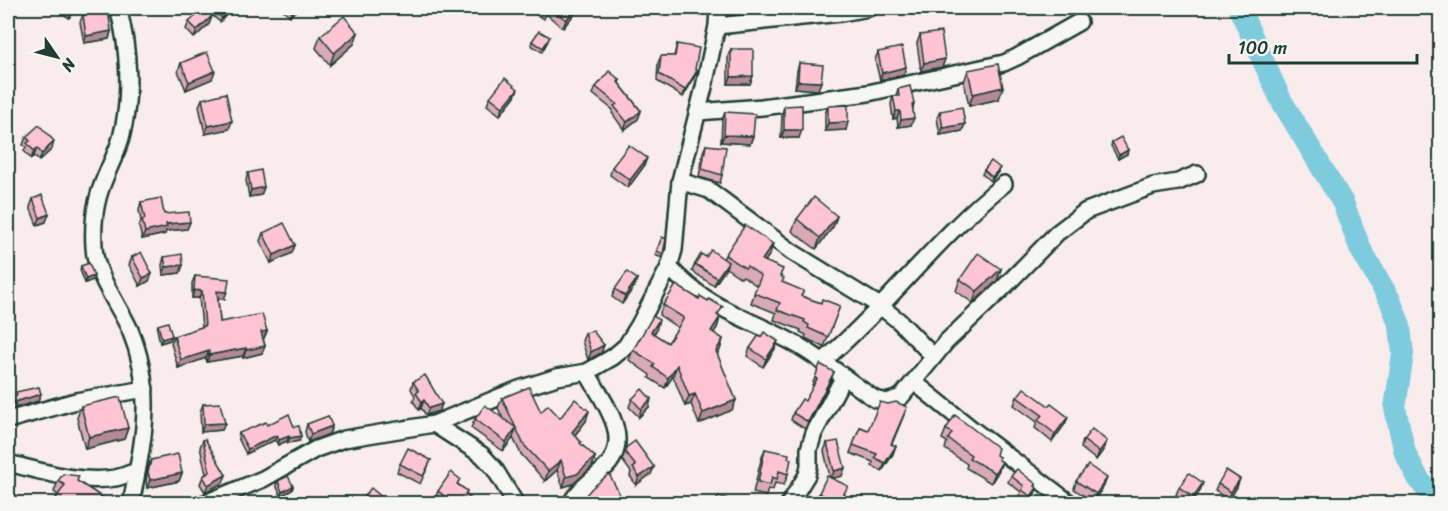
<svg xmlns="http://www.w3.org/2000/svg" width="1448" height="511" viewBox="0 0 1448 511" font-family="Sriracha,sans-serif">
<rect width="100%" height="100%" fill="#f8ecec"/>
<filter id="ink" filterUnits="userSpaceOnUse"><feTurbulence type="fractalNoise" baseFrequency=".0167" numOctaves="2"/><feDisplacementMap in="SourceGraphic" scale="12" xChannelSelector="R" yChannelSelector="G"/><feConvolveMatrix kernelMatrix="1 2 1 2 8 2 1 2 1" color-interpolation-filters="sRGB"/></filter>
<g filter="url(#ink)">
<g fill="none" stroke-linecap="round" stroke-linejoin="round">
<polyline stroke="#7ecbdd" stroke-width="22" points="1239,8 1281,100 1343,203 1361,250 1390,300 1400,326 1403,354 1395,408 1405,453 1418,478 1429,493 1440,502"/>
<defs>
<g id="minor">
<path d="M118 8C129 47 132 98 121 138 115 159 103 177 98 198 94 213 93 231 94 247 95 275 119 305 130 330 156 393 143 440 131 504"/>
<polyline points="717,26 841,13 869,8"/>
<polyline points="698,112 762,107 868,93 1004,63 1017,57 1079,22"/>
<polyline points="680,181 709,190 792,252 880,306 899,321 933,356"/>
<path d="M669 267C709 311 750 318 799 346 826 362 850 382 875 399L887 402 901 397 946 342 1004 287 1057 233 1086 211 1153 186 1178 182 1197 174"/>
<path d="M822 362C887 307 937 237 1004 184"/>
<polyline points="914,382 972,429 1071,504"/>
<polyline points="8,420 76,401 145,389"/>
<polyline points="434,424 482,455 494,468 516,504"/>
<path d="M8 463C41 471 80 484 115 478 122 477 130 473 137 471"/>
<polyline points="203,504 263,479 316,449 344,439 434,424 519,389 557,377 587,372 613,357 626,346 639,325 669,267 674,250 680,181 704,87 717,26 718,8"/>
<path d="M570 504C579 488 594 479 606 467 634 437 602 401 587 372"/>
<polyline points="789,504 807,475 809,466 809,449 814,433 843,378"/>
</g>
</defs>
<use href="#minor" stroke="#1f3d34" stroke-width="20"/>
<use href="#minor" stroke="#f6f6f2" stroke-width="15"/>
</g>
<g fill="#daa9b8" stroke="#1f3d34" stroke-width="1.5">
<polygon points="55,8 76,8 69,18"/>
<polygon points="281,8 299,8 290,16"/>
<polygon points="531,8 577,8 576,12 563,28 546,14 544,19 529,11"/>
<polygon points="229,10 227,14 220,22 213,16 215,12"/>
<polygon points="83,15 111,31 109,39 84,43 80,22"/>
<polygon points="212,16 209,24 194,38 186,29 189,22"/>
<polygon points="920,35 945,59 942,67 921,71 917,43"/>
<polygon points="320,36 354,44 330,65 316,48"/>
<polygon points="532,41 548,41 542,52 531,45"/>
<polygon points="677,44 695,69 697,71 694,78 683,97 657,81 658,63 661,56 674,56"/>
<polygon points="731,49 753,76 750,84 728,84 728,56"/>
<polygon points="878,52 904,75 880,80 875,60"/>
<polygon points="181,63 212,79 186,90 178,71"/>
<polygon points="799,63 818,90 795,88 797,71"/>
<polygon points="968,70 999,99 969,106 964,82"/>
<polygon points="620,80 619,83 641,111 638,119 624,130 612,113 613,110 593,94 596,87"/>
<polygon points="898,89 914,103 913,108 911,125 898,127 897,118 893,119 891,104 893,96 896,96"/>
<polygon points="515,96 500,115 487,105 490,97"/>
<polygon points="202,99 229,129 205,134 199,106"/>
<polygon points="784,106 799,138 781,138 782,114"/>
<polygon points="828,106 846,130 825,131 825,114"/>
<polygon points="940,111 965,124 962,131 940,135 937,118"/>
<polygon points="725,112 753,136 750,144 721,142 722,120"/>
<polygon points="26,137 52,149 39,161 34,156 31,159 24,151 26,147 23,145"/>
<polygon points="1112,142 1127,154 1118,159 1111,146"/>
<polygon points="706,145 722,175 720,183 699,177 703,152"/>
<polygon points="644,166 628,188 610,175 612,167"/>
<polygon points="984,170 998,172 991,181 982,174"/>
<polygon points="248,173 264,187 261,195 249,197 246,180"/>
<polygon points="33,199 46,222 37,225 30,207"/>
<polygon points="141,202 164,214 190,222 187,229 166,231 165,234 142,239 139,227 141,221 139,210"/>
<polygon points="837,216 833,227 816,249 792,231 797,219"/>
<polygon points="263,233 295,245 292,253 271,263 260,241"/>
<polygon points="662,237 663,254 662,258 655,255"/>
<polygon points="770,254 765,261 781,276 782,282 801,296 821,303 840,306 824,347 805,338 806,335 800,332 801,330 774,320 776,313 751,303 757,286 743,276 741,278 726,268 714,286 692,271 695,264 723,259 725,255"/>
<polygon points="132,257 149,281 140,286 129,265"/>
<polygon points="164,257 183,265 180,273 163,275 162,265"/>
<polygon points="81,266 93,280 85,283 80,270"/>
<polygon points="1001,269 997,281 973,303 956,291 960,279"/>
<polygon points="195,276 224,299 218,298 220,322 267,331 264,338 263,338 265,346 262,353 243,358 243,356 207,362 206,358 178,368 171,343 174,336 202,327 199,298 192,298 192,283"/>
<polygon points="637,279 634,287 622,304 612,297 615,289"/>
<polygon points="663,305 720,317 717,328 713,332 723,339 720,350 717,354 736,400 732,410 699,424 691,404 685,406 673,376 665,388 649,378 650,375 629,360 633,350 656,331 653,334 668,343 678,328 659,315"/>
<polygon points="158,325 172,336 170,340 160,343 157,329"/>
<polygon points="585,333 604,345 601,353 588,360 582,341"/>
<polygon points="761,337 775,349 763,367 747,356 750,348"/>
<polygon points="834,372 831,379 805,429 791,420 793,413 805,401 814,386 812,385 815,378"/>
<polygon points="413,382 442,404 439,411 426,415 421,408 419,410 413,401 415,396 411,389"/>
<polygon points="1017,397 1049,406 1068,417 1065,424 1052,442 1035,428 1037,422 1014,405"/>
<polygon points="502,398 560,418 586,421 575,435 581,442 580,444 595,457 592,467 573,484 563,487 557,470 545,481 521,454 513,438 503,451 471,428 475,419 503,419 498,408"/>
<polygon points="632,399 649,407 639,417 629,407"/>
<polygon points="203,404 225,423 222,430 201,432 200,412"/>
<polygon points="81,406 128,428 124,439 85,449 77,418"/>
<polygon points="904,415 892,444 893,454 882,471 872,466 873,462 850,453 860,427 868,430"/>
<polygon points="307,424 332,426 329,434 308,442 305,432"/>
<polygon points="267,425 299,441 288,443 287,441 278,445 275,440 246,454 238,438 239,433"/>
<polygon points="946,429 999,457 998,460 1002,462 998,472 991,483 966,468 967,464 945,449 947,442 942,439"/>
<polygon points="203,440 223,483 205,492 200,484 203,476 206,474 200,447"/>
<polygon points="1083,440 1104,449 1096,460 1081,448"/>
<polygon points="827,443 842,476 833,478 845,494 840,504 822,504 816,501 819,493 830,477 824,451"/>
<polygon points="627,447 654,467 651,474 636,485 630,476 631,472 622,460"/>
<polygon points="765,449 788,458 788,474 784,485 775,483 773,490 768,489 766,496 753,493 761,460"/>
<polygon points="151,460 182,473 179,481 147,488 146,480 148,468"/>
<polygon points="431,460 420,484 397,472 400,464"/>
<polygon points="1011,476 1036,484 1035,494 1029,502 1019,496 1021,492 1008,482"/>
<polygon points="58,481 77,481 105,499 104,504 52,504 58,495 54,492"/>
<polygon points="278,481 293,486 292,490 281,496 276,485"/>
<polygon points="1076,481 1104,486 1093,502 1074,489"/>
<polygon points="458,484 467,491 466,495 477,504 443,504 435,498 438,491"/>
<polygon points="1218,484 1237,487 1229,500 1215,491"/>
<polygon points="1179,487 1200,491 1191,504 1189,504 1176,495"/>
</g>
<g fill="#b28996" stroke="#1f3d34" stroke-width="1.5">
<polygon points="74,8 76,8 69,18 72,10"/>
<polygon points="293,8 299,8 290,16"/>
<polygon points="576,8 577,8 576,12 563,28 566,20"/>
<polygon points="907,8 920,8 919,9 905,11"/>
<polygon points="229,10 227,14 220,22 222,18"/>
<polygon points="212,16 209,24 194,38 197,30"/>
<polygon points="111,31 109,39 84,43 86,36"/>
<polygon points="358,33 354,44 330,65 334,53"/>
<polygon points="945,59 942,67 921,71 924,63"/>
<polygon points="906,67 904,75 880,80 882,73"/>
<polygon points="215,71 212,79 186,90 189,82"/>
<polygon points="697,71 694,78 683,97 685,90"/>
<polygon points="753,76 750,84 728,84 731,77"/>
<polygon points="798,81 821,82 818,90 795,88"/>
<polygon points="1003,87 999,99 969,106 973,94"/>
<polygon points="518,89 515,96 500,115 503,107"/>
<polygon points="641,111 638,119 624,130 627,122"/>
<polygon points="896,111 900,111 897,118 893,119"/>
<polygon points="914,118 911,125 898,127 901,120"/>
<polygon points="232,121 229,129 205,134 208,126"/>
<polygon points="848,122 846,130 825,131 828,123"/>
<polygon points="965,124 962,131 940,135 943,128"/>
<polygon points="784,130 802,130 799,138 781,138"/>
<polygon points="724,135 753,136 750,144 721,142"/>
<polygon points="54,141 52,149 39,161 42,154"/>
<polygon points="37,148 34,156 31,159 34,151"/>
<polygon points="1128,150 1127,154 1118,159 1119,155"/>
<polygon points="647,158 644,166 628,188 630,180"/>
<polygon points="1000,168 998,172 991,181 992,177"/>
<polygon points="264,187 261,195 249,197 251,190"/>
<polygon points="49,214 46,222 37,225 40,218"/>
<polygon points="837,216 833,227 816,249 820,238"/>
<polygon points="190,222 187,229 166,231 165,234 142,239 145,232 166,224"/>
<polygon points="773,244 770,254 759,270 762,260"/>
<polygon points="295,245 292,253 271,263 274,255"/>
<polygon points="728,262 725,270 714,286 717,278"/>
<polygon points="183,265 180,273 163,275 166,267"/>
<polygon points="1001,269 997,281 973,303 977,291"/>
<polygon points="152,274 149,281 140,286 143,278"/>
<polygon points="94,276 93,280 85,283 86,279"/>
<polygon points="637,279 634,287 622,304 625,296"/>
<polygon points="194,290 202,291 199,298 192,298"/>
<polygon points="217,291 227,292 224,299 215,298"/>
<polygon points="720,317 717,328 707,342 711,331"/>
<polygon points="659,320 656,331 647,343 651,332"/>
<polygon points="267,331 264,338 258,339 261,332"/>
<polygon points="172,336 170,340 160,343 162,339"/>
<polygon points="723,339 720,350 712,362 716,351"/>
<polygon points="778,341 775,349 763,367 766,359"/>
<polygon points="604,345 601,353 588,360 591,352"/>
<polygon points="265,346 262,353 243,358 246,350"/>
<polygon points="246,348 243,356 207,362 209,355"/>
<polygon points="209,351 206,358 178,368 181,360"/>
<polygon points="677,365 673,376 665,388 668,378"/>
<polygon points="834,372 831,379 805,429 808,422"/>
<polygon points="41,394 38,401 8,410 8,404"/>
<polygon points="695,394 691,404 685,406 689,396"/>
<polygon points="651,399 649,407 639,417 641,409"/>
<polygon points="424,400 421,408 419,410 422,402"/>
<polygon points="736,400 732,410 699,424 703,413"/>
<polygon points="442,404 439,411 426,415 429,408"/>
<polygon points="589,411 586,421 569,442 572,432"/>
<polygon points="1068,417 1065,424 1052,442 1055,434"/>
<polygon points="225,423 222,430 201,432 204,424"/>
<polygon points="332,426 329,434 308,442 311,434"/>
<polygon points="128,428 124,439 85,449 89,437"/>
<polygon points="516,428 513,438 503,451 506,442"/>
<polygon points="277,435 275,440 246,454 248,449"/>
<polygon points="289,436 287,441 278,445 279,440"/>
<polygon points="301,436 299,441 288,443 289,438"/>
<polygon points="1107,441 1104,449 1096,460 1099,452"/>
<polygon points="896,446 893,454 882,471 885,463"/>
<polygon points="595,457 592,467 573,484 563,487 566,477"/>
<polygon points="561,460 557,470 545,481 548,471"/>
<polygon points="1002,462 998,472 991,483 995,473"/>
<polygon points="654,467 651,474 636,485 639,477"/>
<polygon points="845,468 842,476 831,479 834,471"/>
<polygon points="182,473 179,481 147,488 150,480"/>
<polygon points="226,475 223,483 205,492 208,485"/>
<polygon points="1107,478 1104,486 1093,502 1096,494"/>
<polygon points="1240,479 1237,487 1229,500 1231,492"/>
<polygon points="1203,483 1200,491 1191,504 1193,497"/>
<polygon points="293,486 292,490 281,496 282,492"/>
<polygon points="1037,488 1035,494 1029,502 1031,496"/>
</g>
<g fill="#fec4d6" stroke="#1f3d34" stroke-width="1.5">
<polygon points="204,8 212,16 197,30 189,22"/>
<polygon points="218,8 226,8 229,10 222,18 215,12"/>
<polygon points="540,8 548,8 547,11"/>
<polygon points="551,8 576,8 566,20"/>
<polygon points="108,10 111,31 86,36 83,15"/>
<polygon points="344,16 358,33 334,53 320,36"/>
<polygon points="539,31 550,37 543,48 532,41"/>
<polygon points="941,32 945,59 924,63 920,35"/>
<polygon points="677,44 699,48 695,69 697,71 685,90 659,74 661,56 675,56"/>
<polygon points="902,47 906,67 882,73 878,52"/>
<polygon points="731,49 753,49 753,76 731,77"/>
<polygon points="207,52 215,71 189,82 181,63"/>
<polygon points="799,63 823,65 821,82 798,81"/>
<polygon points="998,64 1003,87 973,94 968,70"/>
<polygon points="609,71 620,80 618,82 641,111 627,122 614,106 617,104 596,87"/>
<polygon points="505,78 518,89 503,107 490,97"/>
<polygon points="910,86 914,103 912,104 914,118 901,120 900,111 896,111 893,96 899,96 898,89"/>
<polygon points="226,93 232,121 208,126 202,99"/>
<polygon points="802,105 802,130 784,130 784,106"/>
<polygon points="848,105 848,122 828,123 828,106"/>
<polygon points="962,107 965,124 943,128 940,111"/>
<polygon points="725,112 755,114 753,136 724,135"/>
<polygon points="39,125 54,141 42,154 37,148 34,151 27,143 30,141 26,137"/>
<polygon points="1121,137 1128,150 1119,155 1112,142"/>
<polygon points="629,145 647,158 630,180 612,167"/>
<polygon points="706,145 726,147 722,175 702,169"/>
<polygon points="991,161 1000,168 992,177 984,170"/>
<polygon points="261,170 264,187 251,190 248,173"/>
<polygon points="42,195 49,214 40,218 33,199"/>
<polygon points="814,197 837,216 820,238 797,219"/>
<polygon points="161,198 164,214 189,212 190,222 166,224 167,227 145,232 142,220 145,219 141,202"/>
<polygon points="284,223 295,245 274,255 263,233"/>
<polygon points="745,225 773,244 762,260 783,269 780,276 784,278 782,282 804,291 801,296 821,303 822,299 840,306 828,337 808,328 809,325 804,322 805,320 777,310 780,303 754,293 761,276 747,266 745,268 725,255"/>
<polygon points="662,237 666,239 663,254 657,251"/>
<polygon points="711,250 728,262 717,278 695,264 701,254 706,257"/>
<polygon points="141,252 152,274 143,278 132,257"/>
<polygon points="978,253 1001,269 977,291 960,279"/>
<polygon points="182,254 183,265 166,267 164,257"/>
<polygon points="89,263 94,276 86,279 81,266"/>
<polygon points="627,272 637,279 625,296 615,289"/>
<polygon points="195,276 229,279 227,292 217,291 220,322 262,314 267,331 261,332 265,346 246,350 246,348 209,355 209,351 181,360 174,336 205,326 202,291 194,290"/>
<polygon points="676,285 699,299 700,296 708,301 709,299 723,307 717,315 720,317 711,331 723,339 716,351 736,400 703,413 695,394 689,396 677,365 668,378 653,367 655,364 633,350 653,316 659,320 651,332 668,343 684,318 663,305"/>
<polygon points="168,322 172,336 162,339 158,325"/>
<polygon points="593,331 604,345 591,352 585,333"/>
<polygon points="764,332 778,341 766,359 750,348 759,335 761,337"/>
<polygon points="820,364 834,372 808,422 793,413 802,399 805,401 817,379 815,378"/>
<polygon points="425,375 442,404 429,408 424,400 422,402 416,393 419,391 413,382"/>
<polygon points="39,387 41,394 8,404 8,398 17,395 16,392"/>
<polygon points="529,387 541,412 548,405 560,418 575,399 589,411 572,432 581,442 580,443 595,457 577,474 566,477 561,460 548,471 524,445 516,428 506,442 475,419 485,405 516,428 502,398"/>
<polygon points="1024,388 1049,406 1051,404 1068,417 1055,434 1038,420 1042,415 1017,397"/>
<polygon points="642,389 651,399 641,409 632,399"/>
<polygon points="120,397 128,428 89,437 81,406"/>
<polygon points="880,402 888,404 896,402 907,407 891,444 896,446 885,463 875,458 877,454 853,445 860,427 868,430"/>
<polygon points="220,403 225,423 204,424 203,404"/>
<polygon points="289,414 294,427 299,426 301,436 289,438 289,436 279,440 277,435 248,449 239,433 266,422 267,425"/>
<polygon points="955,415 998,448 996,455 999,457 998,459 1002,462 995,473 969,458 971,455 948,439 952,433 946,429"/>
<polygon points="328,416 332,426 311,434 307,424"/>
<polygon points="1092,429 1107,441 1099,452 1083,440"/>
<polygon points="205,439 226,475 208,485 203,476 210,472 203,440"/>
<polygon points="635,441 654,467 639,477 633,468 636,466 625,452 627,447"/>
<polygon points="838,441 845,468 834,471 827,443"/>
<polygon points="408,448 431,460 423,476 400,464"/>
<polygon points="765,449 789,454 788,458 791,459 788,474 779,471 777,479 772,477 770,485 758,482"/>
<polygon points="178,454 182,473 150,480 148,472 151,460"/>
<polygon points="1088,465 1107,478 1096,494 1076,481"/>
<polygon points="1017,469 1036,484 1035,486 1037,488 1031,496 1022,490 1024,486 1011,476"/>
<polygon points="1226,470 1240,479 1231,492 1218,484"/>
<polygon points="451,472 460,479 457,484 467,491 465,494 477,504 455,504 438,491"/>
<polygon points="1189,473 1203,483 1193,497 1179,487"/>
<polygon points="63,474 79,476 77,481 105,499 102,504 52,504 65,485 58,481"/>
<polygon points="609,474 625,504 578,504 592,488"/>
<polygon points="288,476 293,486 282,492 278,481"/>
<polygon points="827,476 848,486 839,503 819,493"/>
<polygon points="371,488 390,504 360,504 359,503"/>
<polygon points="718,496 736,502 735,504 715,504"/>
<polygon points="1057,496 1068,504 1052,504"/>
</g>
</g>
<rect width="1448" height="511" fill="none" stroke="#f6f6f2" stroke-width="30"/>
<rect x="15" y="15" width="1418" height="481" fill="none" stroke="#1f3d34" stroke-width="2" filter="url(#ink)"/>
<g transform="translate(57 57) rotate(125)" stroke="#f6f6f2" stroke-width="4.5" paint-order="stroke">
<path d="M0-4.5L10 22L0 15L-10 22Z" fill="#1f3d34"/>
<text y="-9" font-size="16" font-weight="bold" text-anchor="middle" fill="#1f3d34">N</text>
</g>
<path d="M1229 54v9h188v-9" fill="none" stroke="#1f3d34" stroke-width="3"/>
<text x="1238" y="54" font-size="18" fill="#1f3d34" stroke="#f6f6f2" stroke-width="4.5" paint-order="stroke">100 m</text>
</svg>
